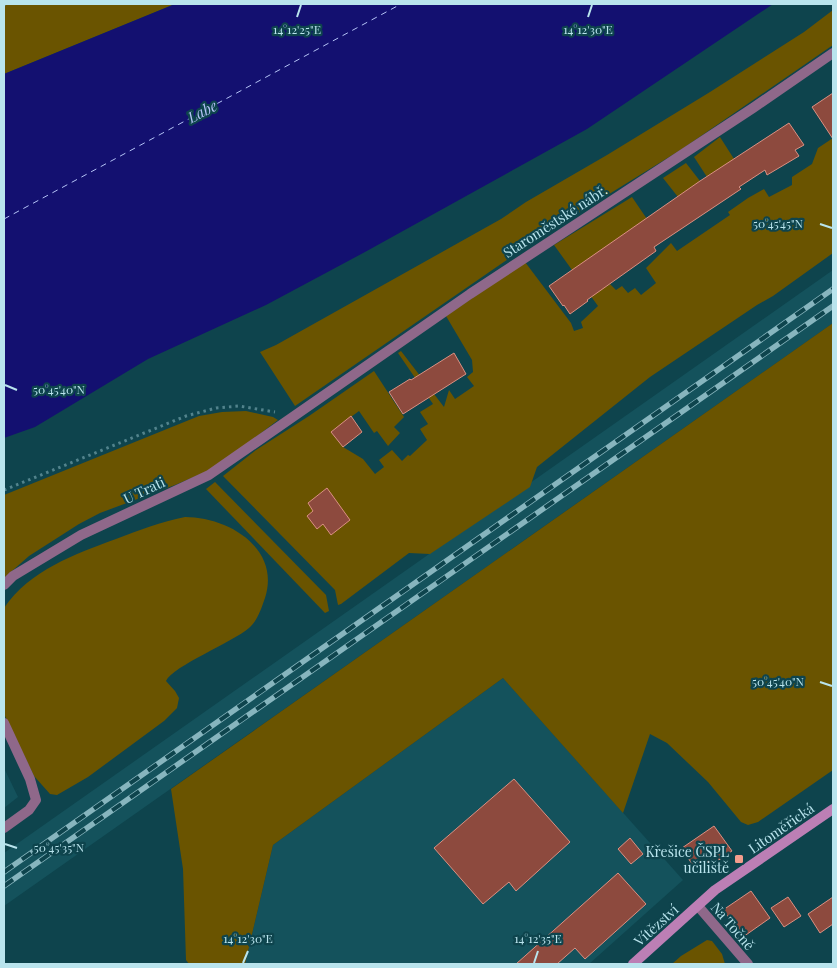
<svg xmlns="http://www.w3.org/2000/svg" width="837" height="968" viewBox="0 0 837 968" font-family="'Playfair Display',serif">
<rect width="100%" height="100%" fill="#0e444d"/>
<g fill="#14525c">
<polygon points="833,270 833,323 4,906 4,853"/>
<polygon points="503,678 683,880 589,964 245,964 273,845"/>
<polygon points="4,768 18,797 4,808"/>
</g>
<g fill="#6a5400">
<polygon points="4,4 175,4 4,74"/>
<polygon points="833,10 833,45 682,149 546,233 295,406 260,352 276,345 501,219 526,202 607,155 710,92 804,32"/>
<polygon points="720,137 734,159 707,177 694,157"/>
<polygon points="833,138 833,253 773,296 757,305 650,377 537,467 530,487 430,554 409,553 341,604 338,605 335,590 223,476 256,450 309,416 374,371 404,417 394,427 400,433 388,446 377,431 374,433 359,411 331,432 343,447 363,459 375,474 384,467 379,460 392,450 402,461 408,455 410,456 427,440 420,429 428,424 420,412 433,404 398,353 401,351 444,407 449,390 455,399 474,386 467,377 473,372 472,360 446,316 525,262 571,323 574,331 583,328 581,322 598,306 554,245 632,197 647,219 606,287 610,284 616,290 622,286 628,293 635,288 641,295 656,283 646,268 671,243 677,251 730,215 728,212 748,198 764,189 769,197 792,185 792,177 812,164 818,148"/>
<polygon points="686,163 700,181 678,197 663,178"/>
<polygon points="833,323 833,770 758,822 748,825 741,822 708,782 667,743 650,734 623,813 503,678 273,845 245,964 189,964 186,960 183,869 171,789"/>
<polygon points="246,411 273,417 278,420 217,467 175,485 100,513 79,524 29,556 4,578 4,495 199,416 222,412"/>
<polygon points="215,482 326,595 329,611 325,613 206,489"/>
<path d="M185 517C228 517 281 548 265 598 261 609 258 620 249 628 233 642 173 666 166 681L175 691 179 698 177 708 164 721 88 777 57 795 50 794 34 776 4 714V608C30 570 75 554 116 539 139 530 161 522 185 517Z"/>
<polygon points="707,940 712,941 722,954 725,964 672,964 681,956"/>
</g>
<polygon fill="#131070" points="175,4 773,4 587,129 365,252 266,305 148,359 35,427 4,438 4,74"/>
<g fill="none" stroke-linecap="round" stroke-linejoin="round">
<polyline stroke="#b4c3f6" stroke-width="1" stroke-dasharray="6 5" stroke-linecap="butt" points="4,219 401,4"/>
</g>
<g fill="#8d4a3e" stroke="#da9082">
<polygon points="833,93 833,139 812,107"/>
<polygon points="789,123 804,145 795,150 799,156 767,175 765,170 739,187 741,189 654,247 656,251 587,300 588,301 570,314 564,305 563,306 549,286 700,181"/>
<polygon points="454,353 466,374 403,414 389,392 410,379 411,380"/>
<polygon points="351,416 362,432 343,447 331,432"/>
<polygon points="327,488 350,520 331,535 323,524 317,529 307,516 313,511 308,503"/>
<polygon points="514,779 570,842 516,891 509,882 483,904 434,848"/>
<polygon points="714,826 732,851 704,870 695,869 682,848"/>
<polygon points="630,838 643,854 631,864 618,849"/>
<polygon points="618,873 646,904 585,959 575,948 557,964 516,964"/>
<polygon points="751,891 770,918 743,937 723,910"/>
<polygon points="788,897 801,916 784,927 771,908"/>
<polygon points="833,897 833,924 820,933 808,914"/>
</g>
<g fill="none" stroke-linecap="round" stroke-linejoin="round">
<g stroke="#52838c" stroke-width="3" stroke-dasharray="2.5 4" stroke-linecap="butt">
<polyline points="4,5 5,4"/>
<polyline points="4,490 186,416 216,408 239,406 275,412"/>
</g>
<g stroke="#8f688a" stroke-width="10">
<polyline points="4,585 13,576 81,535 209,475 470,294 753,108 833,53"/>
<polyline points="4,723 30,779 36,800 29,810 4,828"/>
<polyline points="698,906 748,964"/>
</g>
<polyline stroke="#bc7fb5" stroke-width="10" points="633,964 715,890 833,809"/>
<defs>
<g id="rail">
<polyline points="4,872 833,289"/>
<polyline points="4,886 833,306"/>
</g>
</defs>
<use href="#rail" stroke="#87b5be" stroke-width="5.5"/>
<use href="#rail" stroke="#0e444d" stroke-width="4" stroke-dasharray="11" stroke-linecap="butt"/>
</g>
<path fill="none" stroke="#b9e4ed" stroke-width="2" d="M297 17 301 5M588 17 592 5M820 224 832 228M5 385 17 390M820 682 832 686M5 844 17 848M243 963 248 951M534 963 538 951"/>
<rect fill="#f49d8d" stroke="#0e444d" stroke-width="2" x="734" y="854" width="10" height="10" rx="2.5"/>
<g text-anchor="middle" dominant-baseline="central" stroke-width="4.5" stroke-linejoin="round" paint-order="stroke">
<g font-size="14" fill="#b9e4ed" stroke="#0e444d">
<text transform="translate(555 221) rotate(-33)">Staroměstské nábř.</text>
<text transform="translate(144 490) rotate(-25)">U Trati</text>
<text transform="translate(781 828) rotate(-35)">Litoměřická</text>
<text transform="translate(656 925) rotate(-42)">Vítězství</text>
<text transform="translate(733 926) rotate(49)">Na Točně</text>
</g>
<g font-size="14" fill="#b9e4ed" stroke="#0e444d" text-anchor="end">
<text x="729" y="851">Křešice ČSPL<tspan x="729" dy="16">učiliště</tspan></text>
</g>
<g font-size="15" font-style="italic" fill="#b4c3f6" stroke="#0e444d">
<text transform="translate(202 111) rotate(-28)">Labe</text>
</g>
</g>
<g font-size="12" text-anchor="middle" fill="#b9e4ed" stroke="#0e444d" stroke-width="4.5" stroke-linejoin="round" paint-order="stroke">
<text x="297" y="34">14°12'25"E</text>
<text x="588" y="34">14°12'30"E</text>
<text x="778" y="228">50°45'45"N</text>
<text x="59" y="394">50°45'40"N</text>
<text x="778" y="686">50°45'40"N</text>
<text x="59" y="852">50°45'35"N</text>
<text x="248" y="943">14°12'30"E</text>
<text x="538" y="943">14°12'35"E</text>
</g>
<rect width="837" height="968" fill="none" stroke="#b9e4ed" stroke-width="10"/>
</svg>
